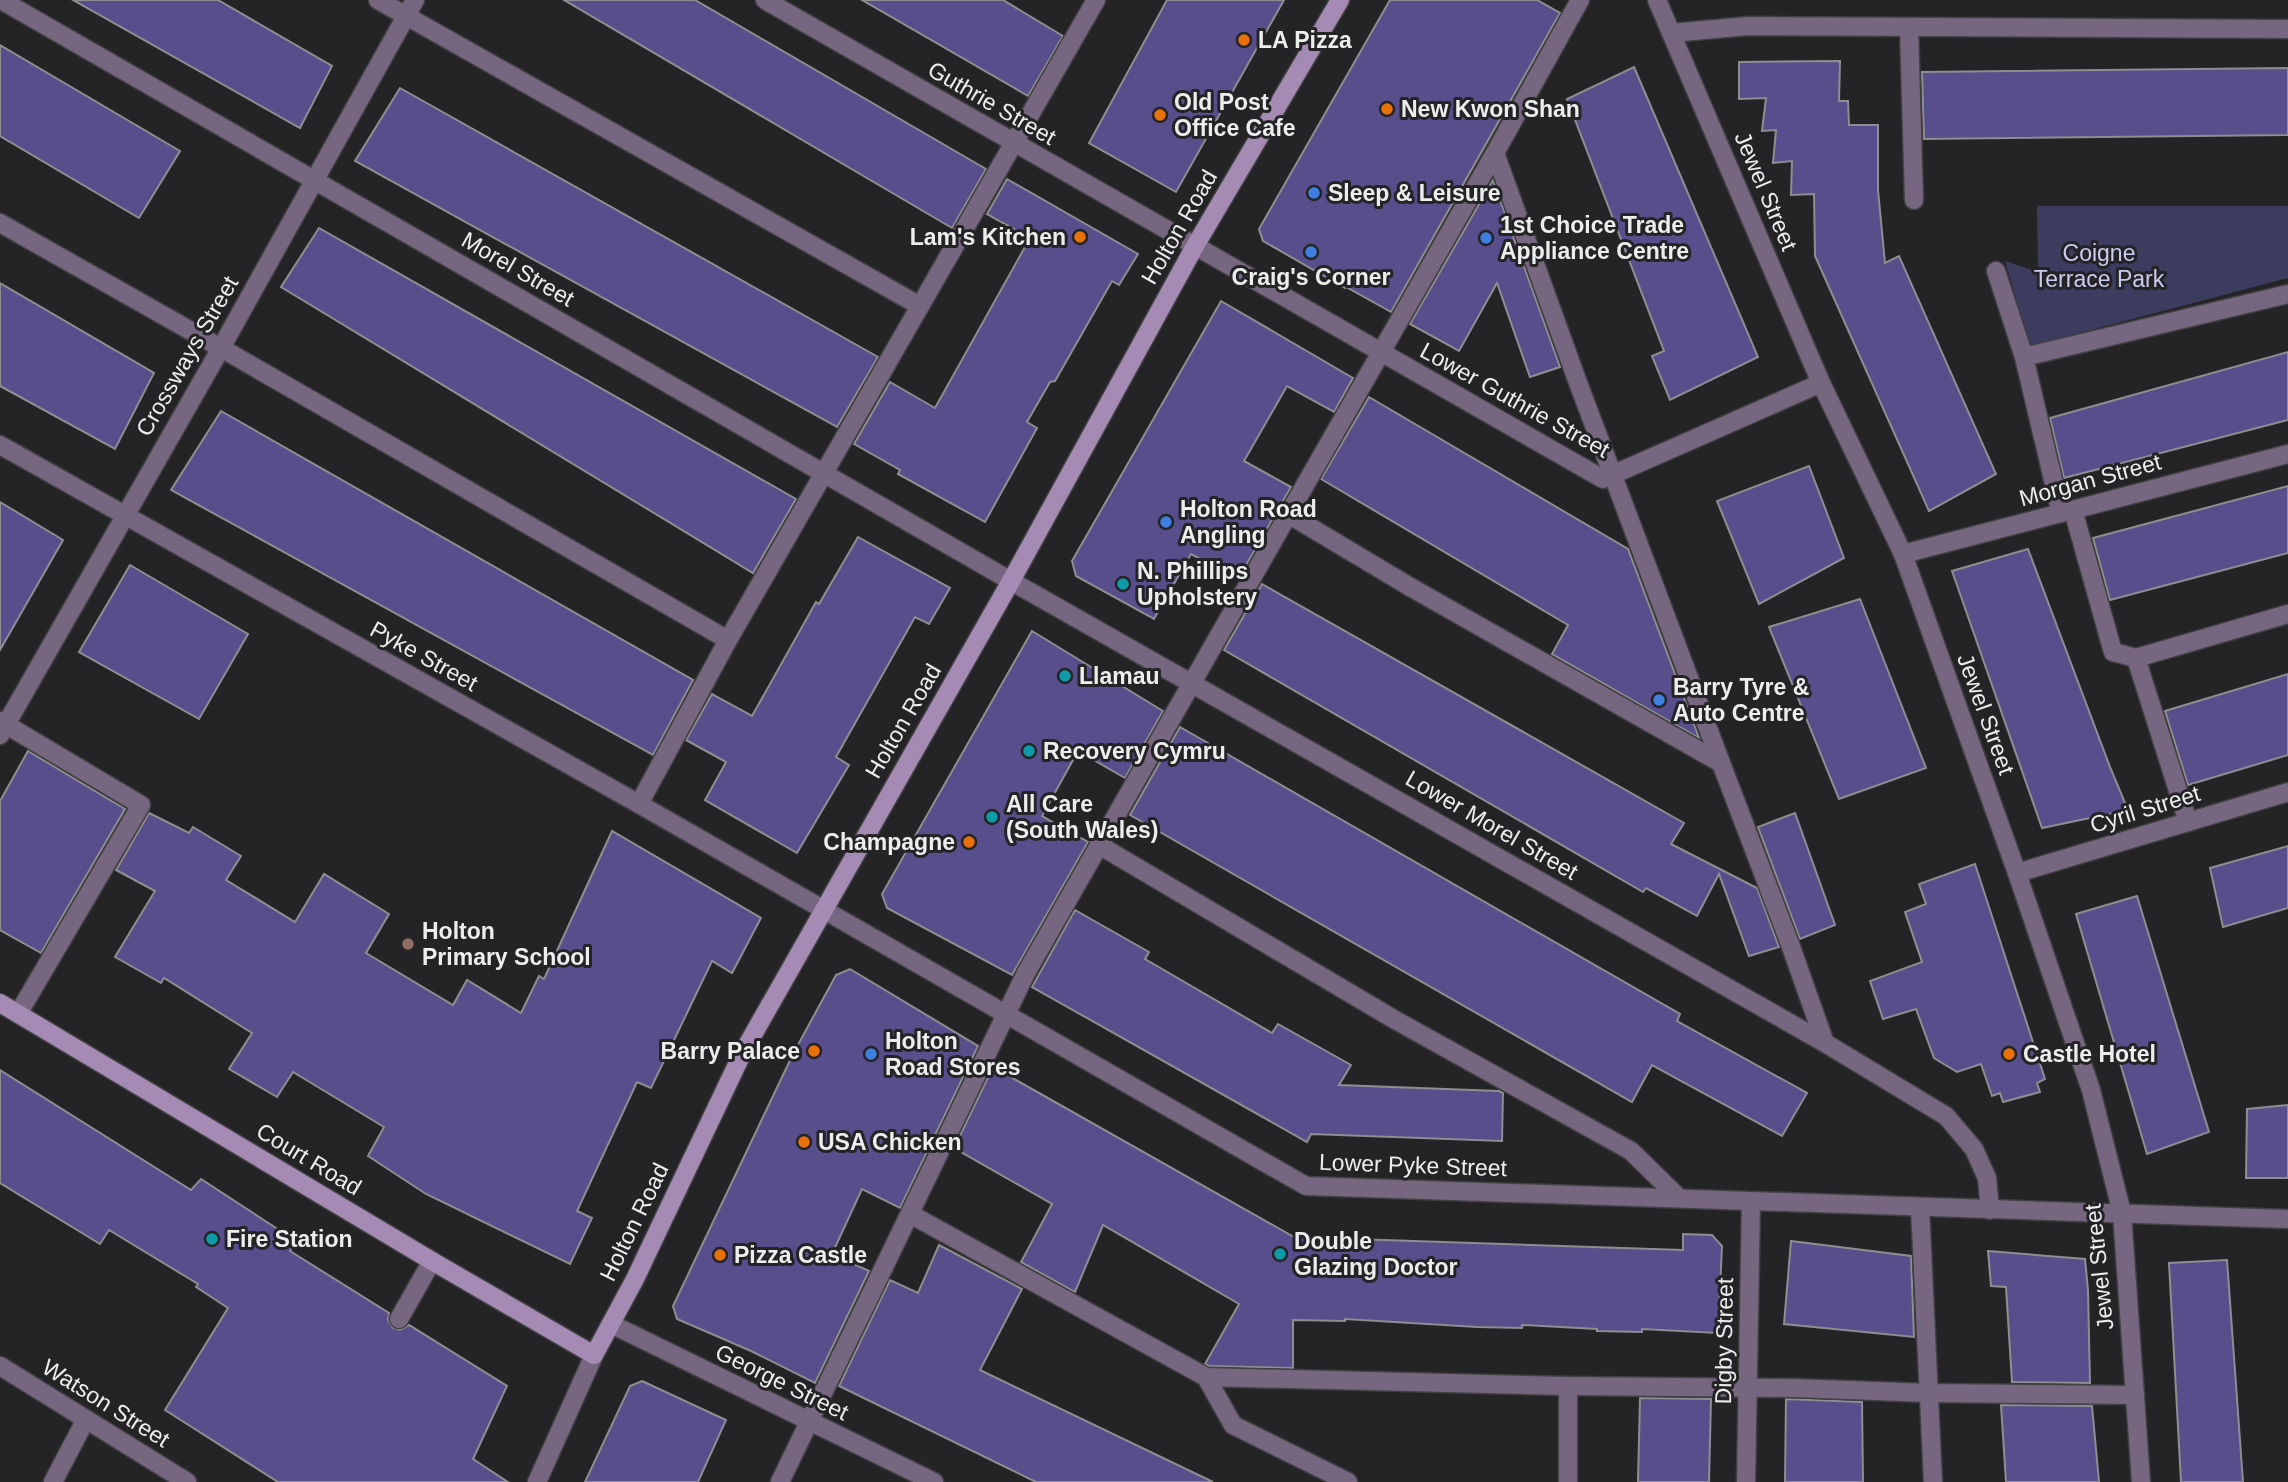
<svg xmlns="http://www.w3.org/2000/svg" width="2288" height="1482" viewBox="0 0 2288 1482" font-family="Arial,sans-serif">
<rect width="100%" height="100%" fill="#242427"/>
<polygon fill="#3c3c5f" points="2037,206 2288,206 2288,278 2030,346 2005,261 2038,272"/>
<g fill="#574e8b" stroke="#8e8e91" stroke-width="2">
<polygon points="73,0 218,0 332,66 300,128"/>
<polygon points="564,0 695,0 986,169 952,228"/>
<polygon points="862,0 1003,0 1063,36 1028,96"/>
<polygon points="1167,0 1284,0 1176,192 1089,143"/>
<polygon points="1390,0 1537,0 1560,13 1391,312 1346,287 1345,288 1263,241 1259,229"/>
<polygon points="0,45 180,151 139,218 0,136"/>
<polygon points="1840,61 1839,101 1848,101 1849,125 1878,125 1878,190 1885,263 1899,256 1996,474 1929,511 1815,256 1814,194 1791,195 1792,161 1773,163 1776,130 1762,131 1766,98 1739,99 1739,62"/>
<polygon points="1634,67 1758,357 1670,400 1652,356 1664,351 1567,99"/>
<polygon points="2288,68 2288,135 1924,139 1922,72"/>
<polygon points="400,88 878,357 837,427 355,161"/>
<polygon points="1007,179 1138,254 1119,285 1112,281 1055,381 1050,382 1027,422 1037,428 985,522 898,474 900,470 854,444 890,382 935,408 1030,238 987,214"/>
<polygon points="1493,180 1560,367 1530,377 1497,283 1459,351 1410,324"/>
<polygon points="319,228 796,499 753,573 281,287"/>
<polygon points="0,283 154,373 115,449 0,386"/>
<polygon points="1221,301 1353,378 1334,412 1287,386 1244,461 1291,487 1238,579 1191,554 1154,619 1076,576 1072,561"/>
<polygon points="2288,352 2288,420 2064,478 2050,418"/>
<polygon points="1369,397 1628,549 1699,738 1552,654 1568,625 1321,479"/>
<polygon points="221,411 693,680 653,755 171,490"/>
<polygon points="1809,466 1844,558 1759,604 1717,501"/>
<polygon points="2288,486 2288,553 2110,600 2093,538"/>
<polygon points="0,502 63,540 0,650"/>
<polygon points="858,537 950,588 929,624 915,617 836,757 849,765 797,853 705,800 726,762 686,740 712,694 752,716 816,602 819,604"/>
<polygon points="2028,549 2110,767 2128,810 2042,828 1952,571"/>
<polygon points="130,565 248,634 199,719 79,652"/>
<polygon points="1262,584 1684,823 1671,844 1757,888 1779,947 1749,956 1719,874 1697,916 1646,888 1643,892 1224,650"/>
<polygon points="1860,599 1926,768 1839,799 1769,627"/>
<polygon points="1032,631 1163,711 1125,778 1078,751 1042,816 1088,842 1012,975 887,908 882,894"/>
<polygon points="2288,674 2288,755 2188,785 2165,711"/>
<polygon points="1180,727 1680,1014 1677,1021 1807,1093 1782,1136 1652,1065 1632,1102 1130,815"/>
<polygon points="28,751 125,809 41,953 0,930 0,801"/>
<polygon points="149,813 189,833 193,827 241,856 226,880 295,922 324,874 389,914 366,953 453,1005 467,980 521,1013 539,976 544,979 612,831 761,918 732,973 712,961 651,1088 637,1082 577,1211 592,1218 570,1264 426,1194 368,1156 384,1127 293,1072 277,1097 229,1069 252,1033 164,978 161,983 115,957 155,891 116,870"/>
<polygon points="1795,813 1835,925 1800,939 1758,827"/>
<polygon points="2288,846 2288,908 2223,927 2210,868"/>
<polygon points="1975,864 2045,1079 2037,1083 2040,1092 2003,1102 2000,1093 1992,1096 1981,1064 1957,1072 1934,1058 1916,1009 1883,1019 1870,981 1922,962 1905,912 1926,904 1919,884"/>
<polygon points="2137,896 2209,1132 2147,1154 2076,914"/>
<polygon points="1075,910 1149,952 1145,959 1272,1033 1278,1024 1351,1065 1339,1085 1499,1091 1503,1093 1502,1141 1311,1134 1307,1142 1032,987"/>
<polygon points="850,969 978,1046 900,1208 862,1189 832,1254 869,1271 815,1383 751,1351 677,1319 673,1306 793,1054 836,975"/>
<polygon points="993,1067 1294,1237 1683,1250 1683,1234 1712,1235 1722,1246 1718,1333 1642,1329 1642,1332 1597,1331 1597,1329 1522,1325 1522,1328 1477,1327 1345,1319 1345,1321 1293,1320 1293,1368 1209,1366 1205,1364 1239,1304 1103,1225 1075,1292 1021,1262 1052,1204 954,1148"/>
<polygon points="0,1070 191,1190 201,1179 296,1241 290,1251 389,1313 388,1320 393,1328 400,1330 409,1325 507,1386 473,1459 508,1482 278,1482 165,1410 228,1308 196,1287 198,1284 109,1230 100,1244 0,1183"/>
<polygon points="2288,1105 2288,1178 2246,1178 2247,1109"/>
<polygon points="1791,1241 1911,1256 1914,1337 1784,1324"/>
<polygon points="939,1245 1022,1289 980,1370 1213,1482 1036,1482 839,1386 890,1280 918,1293"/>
<polygon points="1988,1251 2085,1259 2088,1290 2090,1383 2012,1382 2006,1287 1991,1286"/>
<polygon points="2227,1260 2243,1482 2181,1482 2169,1263"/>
<polygon points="642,1381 726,1420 698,1482 585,1482 630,1386"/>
<polygon points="1640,1398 1711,1399 1709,1482 1638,1482"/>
<polygon points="1786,1399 1862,1402 1863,1482 1785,1482"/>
<polygon points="2001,1405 2092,1406 2099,1482 2006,1482"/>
</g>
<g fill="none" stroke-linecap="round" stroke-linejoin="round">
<defs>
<g id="lane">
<polyline points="378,0 920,306"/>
<polyline points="1909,27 1914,200"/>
<polyline points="1495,153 1580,0"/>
<path d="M0 223 221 348 728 640C850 426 975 214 1096 0"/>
<polyline points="1996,271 2024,357"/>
<polyline points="2073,510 2113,652 2136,658 2188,822"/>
<polyline points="2061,513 2024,357 2288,294"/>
<polyline points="1288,514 1412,588 1721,763 1790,944 1825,1043"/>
<polyline points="2136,658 2288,614"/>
<polyline points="0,721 141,805 18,1014"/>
<polyline points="639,804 728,640"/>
<polyline points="1099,845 1397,1021 1631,1151 1679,1198"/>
<polyline points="1920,1207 1933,1482"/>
<polyline points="910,1214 1206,1377 1568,1386 1794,1388 1929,1393 2135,1395"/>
<polyline points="399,1319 432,1261"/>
<polyline points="1206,1377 1233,1425 1348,1482"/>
<polyline points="1568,1386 1568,1482"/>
<polyline points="780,1482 1026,973 1495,153 1577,380 1721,763"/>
</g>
<g id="street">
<polyline points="1,0 1011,581 1825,1043 1946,1116 1974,1149 1987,1178 1990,1210"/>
<polyline points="765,0 1603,479 1821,383"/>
<polyline points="1657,0 1821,383 1903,554 2017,873 2091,1090 2122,1213 2141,1482"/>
<polyline points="1671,33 1748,26 2288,29"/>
<polyline points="0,445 639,804 1306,1186 2288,1219"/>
<polyline points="1903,554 2288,454"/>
<polyline points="0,735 221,348 415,0"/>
<polyline points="2017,873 2288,792"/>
<polyline points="611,1324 934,1482"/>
<polyline points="0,1366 187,1482"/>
<polyline points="53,1482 86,1419"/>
<polyline points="537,1482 594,1355"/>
<polyline points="1746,1482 1751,1202"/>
</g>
<polyline id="secondary" points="0,1003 432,1261 594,1355 635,1279 742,1054 1011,581 1195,246 1340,0"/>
</defs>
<use href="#lane" stroke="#404043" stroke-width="21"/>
<use href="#street" stroke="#404043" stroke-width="21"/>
<use href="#secondary" stroke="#404043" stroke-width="21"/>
<use href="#lane" stroke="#76667f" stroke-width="18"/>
<use href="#street" stroke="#76667f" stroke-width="18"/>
<use href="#secondary" stroke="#a58bb4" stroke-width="18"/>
</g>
<g fill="#e8710a" stroke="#242427" stroke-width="2.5">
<circle cx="1244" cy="40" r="7"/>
<circle cx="1387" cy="109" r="7"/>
<circle cx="1160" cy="115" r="7"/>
<circle cx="1080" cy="237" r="7"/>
<circle cx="969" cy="842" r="7"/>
<circle cx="814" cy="1051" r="7"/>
<circle cx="2009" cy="1054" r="7"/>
<circle cx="804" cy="1142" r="7"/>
<circle cx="720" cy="1255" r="7"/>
</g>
<g fill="#3f7fe0" stroke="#242427" stroke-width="2.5">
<circle cx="1314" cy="193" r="7"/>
<circle cx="1486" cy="238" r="7"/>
<circle cx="1311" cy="252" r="7"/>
<circle cx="1166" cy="522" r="7"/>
<circle cx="1659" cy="700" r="7"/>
<circle cx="871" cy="1054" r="7"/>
</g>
<g fill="#0f9aa8" stroke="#242427" stroke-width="2.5">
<circle cx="1123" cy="584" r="7"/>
<circle cx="1065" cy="676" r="7"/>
<circle cx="1029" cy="751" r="7"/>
<circle cx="992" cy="817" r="7"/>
<circle cx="212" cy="1239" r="7"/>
<circle cx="1280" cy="1254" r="7"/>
</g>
<circle fill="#8d6e63" stroke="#242427" stroke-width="2.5" cx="408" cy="944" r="7"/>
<g text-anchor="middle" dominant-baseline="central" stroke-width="6" stroke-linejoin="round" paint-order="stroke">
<g font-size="23" font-weight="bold" fill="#ededee" stroke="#242427" text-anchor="start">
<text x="1258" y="40">LA Pizza</text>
<text x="1174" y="102">Old Post<tspan x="1174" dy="26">Office Cafe</tspan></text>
<text x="1401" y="109">New Kwon Shan</text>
<text x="1328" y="193">Sleep &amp; Leisure</text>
<text x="1500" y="225">1st Choice Trade<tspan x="1500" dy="26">Appliance Centre</tspan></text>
<text x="1066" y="237" text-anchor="end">Lam's Kitchen</text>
<text x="1311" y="277" text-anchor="middle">Craig's Corner</text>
<text x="1180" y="509">Holton Road<tspan x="1180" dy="26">Angling</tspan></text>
<text x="1137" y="571">N. Phillips<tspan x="1137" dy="26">Upholstery</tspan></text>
<text x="1079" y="676">Llamau</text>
<text x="1673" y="687">Barry Tyre &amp;<tspan x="1673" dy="26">Auto Centre</tspan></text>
<text x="1043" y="751">Recovery Cymru</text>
<text x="1006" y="804">All Care<tspan x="1006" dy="26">(South Wales)</tspan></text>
<text x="955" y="842" text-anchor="end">Champagne</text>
<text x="422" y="931">Holton<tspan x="422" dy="26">Primary School</tspan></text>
<text x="885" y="1041">Holton<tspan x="885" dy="26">Road Stores</tspan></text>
<text x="800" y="1051" text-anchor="end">Barry Palace</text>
<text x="2023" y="1054">Castle Hotel</text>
<text x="818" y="1142">USA Chicken</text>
<text x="226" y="1239">Fire Station</text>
<text x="1294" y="1241">Double<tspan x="1294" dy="26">Glazing Doctor</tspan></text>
<text x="734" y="1255">Pizza Castle</text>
</g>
<g font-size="23" fill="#ededee" stroke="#242427">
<text transform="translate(992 103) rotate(30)">Guthrie Street</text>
<text transform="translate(1766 191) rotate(67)">Jewel Street</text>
<text transform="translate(1179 227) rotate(-60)">Holton Road</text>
<text transform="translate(518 269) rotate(30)">Morel Street</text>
<text transform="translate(187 356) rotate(-60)">Crossways Street</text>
<text transform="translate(1515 400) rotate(29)">Lower Guthrie Street</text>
<text transform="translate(2090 480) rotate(-15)">Morgan Street</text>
<text transform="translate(424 656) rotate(29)">Pyke Street</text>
<text transform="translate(1986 714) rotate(70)">Jewel Street</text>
<text transform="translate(903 721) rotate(-60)">Holton Road</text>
<text transform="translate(2145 809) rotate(-17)">Cyril Street</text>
<text transform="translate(1492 825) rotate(30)">Lower Morel Street</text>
<text transform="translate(309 1159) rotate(31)">Court Road</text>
<text transform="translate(1413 1165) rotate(2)">Lower Pyke Street</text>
<text transform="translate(634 1222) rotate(-64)">Holton Road</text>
<text transform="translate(2099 1267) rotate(-96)">Jewel Street</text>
<text transform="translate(1724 1341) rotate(-89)">Digby Street</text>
<text transform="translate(782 1382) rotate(26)">George Street</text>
<text transform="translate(106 1403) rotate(32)">Watson Street</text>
</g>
<g font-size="23" fill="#cacbef" stroke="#242427">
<text x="2099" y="253">Coigne<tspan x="2099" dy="26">Terrace Park</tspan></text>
</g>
</g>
</svg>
